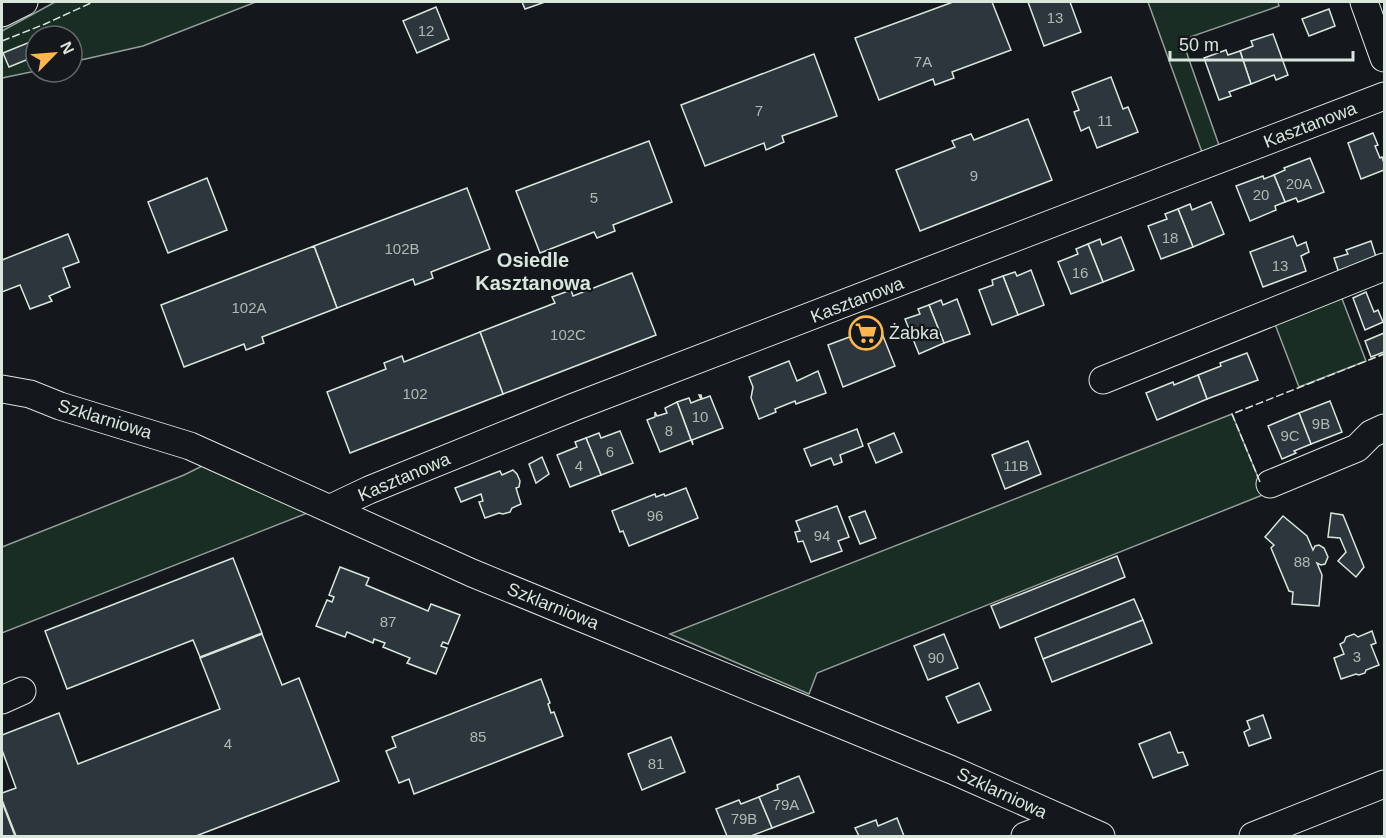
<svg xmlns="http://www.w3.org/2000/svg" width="1386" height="838" viewBox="0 0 1386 838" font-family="Helvetica,sans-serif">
<rect width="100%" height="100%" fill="#14181c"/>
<g fill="#1a2d24" stroke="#939e99" stroke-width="1.5">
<polygon points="55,2 256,2 143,46 72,62 72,36 36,36 36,71 2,78 2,31"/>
<polygon points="1148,2 1278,2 1279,6 1190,37 1185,48 1220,148 1203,155"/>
<polygon points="1339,291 1366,361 1299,387 1273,319"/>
<polygon points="1232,414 1265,494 817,673 809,694 670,634"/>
<polygon points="204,465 310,512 2,633 2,547 184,475"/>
</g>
<g fill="#2c363c" stroke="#d8e6dc" stroke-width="1.5">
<polygon points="522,2 545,2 525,9"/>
<polygon points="953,2 992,2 1011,50 952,72 954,78 935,85 933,79 879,100 855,38"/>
<polygon points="1028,2 1070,2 1081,32 1044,46"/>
<polygon points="436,7 449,39 417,53 403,21"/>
<polygon points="1329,9 1335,26 1309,36 1302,19"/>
<polygon points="1273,34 1288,75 1276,80 1274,75 1251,84 1240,51 1253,46 1251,41"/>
<polygon points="35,40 36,56 9,67 3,53"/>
<polygon points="1226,50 1228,55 1240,51 1251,84 1229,92 1231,96 1219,100 1204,58"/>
<polygon points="814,54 837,116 782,136 784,142 766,150 764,143 705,166 681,105"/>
<polygon points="1111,77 1123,109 1128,107 1138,132 1097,148 1089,127 1081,131 1074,112 1079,110 1072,92"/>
<polygon points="1028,119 1052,180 920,231 896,170 955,147 952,141 971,134 974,140"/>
<polygon points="1373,133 1378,145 1375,146 1380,158 1382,157 1384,163 1384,170 1361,179 1348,143"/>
<polygon points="649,141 672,202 613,225 615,231 597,238 594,232 540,253 516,191"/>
<polygon points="1310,158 1324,192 1298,202 1296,198 1285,202 1274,175 1285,170 1284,168"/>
<polygon points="1274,175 1285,202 1275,206 1276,210 1250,221 1236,186 1263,176 1264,179"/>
<polygon points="207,178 227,230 168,253 148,202"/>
<polygon points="467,188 490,249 431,272 433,278 415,285 413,279 337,308 314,246"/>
<polygon points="1211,202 1224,234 1193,247 1178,209 1190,204 1192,210"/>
<polygon points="1178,209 1193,247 1161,259 1148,226 1167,219 1165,214"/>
<polygon points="68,234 79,262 63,268 70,287 49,296 52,301 30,309 20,285 2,292 2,260"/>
<polygon points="1293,236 1297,246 1306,242 1309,252 1301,256 1306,271 1263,287 1250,252"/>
<polygon points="1121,237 1134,270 1103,282 1088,244 1100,239 1102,245"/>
<polygon points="1371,241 1377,260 1339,273 1334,258 1348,254 1346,250"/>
<polygon points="1088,244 1103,282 1071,294 1058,262 1078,254 1076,249"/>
<polygon points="314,246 337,308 262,337 264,343 246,350 244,344 184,367 161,305"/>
<polygon points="1031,270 1044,305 1018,315 1003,276 1015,272 1017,276"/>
<polygon points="632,273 656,335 503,394 480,332 555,303 552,297 571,290 573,296"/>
<polygon points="1003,276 1018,315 992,325 979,290 993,285 992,280"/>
<polygon points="1366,292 1374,312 1378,310 1383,322 1365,330 1353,298"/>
<polygon points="957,299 970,334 944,343 929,305 941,300 943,305"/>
<polygon points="929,305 944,343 919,354 905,319 920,314 918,309"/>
<polygon points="879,326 895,366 843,387 828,345"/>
<polygon points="480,332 503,394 350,453 327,392 386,369 384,363 402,356 404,362"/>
<polygon points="1384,333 1384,352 1371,357 1365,341"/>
<polygon points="1247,353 1258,380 1207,399 1198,375 1221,366 1220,363"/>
<polygon points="789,361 797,381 818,371 826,393 796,404 795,401 775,409 776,412 759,419 751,398 753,387 749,377"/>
<polygon points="1198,375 1207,399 1157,420 1146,393 1173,382 1174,385"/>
<polygon points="699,395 701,395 702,399 710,396 723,428 692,440 693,445 677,402 689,398 691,403 701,399"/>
<polygon points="1330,401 1342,432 1311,444 1299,413"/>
<polygon points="677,402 691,440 660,452 647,420 655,417 655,412 657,416 667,413 665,408"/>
<polygon points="1299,413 1311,444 1294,451 1296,453 1282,459 1268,426"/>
<polygon points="857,429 863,446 840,455 842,462 834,465 831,458 811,466 804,449"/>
<polygon points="620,431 633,463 601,475 586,438 599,433 601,438"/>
<polygon points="894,433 902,452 876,463 868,444"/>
<polygon points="586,438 601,475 570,487 557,455 577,447 575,442"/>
<polygon points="1028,441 1041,474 1005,489 992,455"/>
<polygon points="542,457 549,474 536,483 529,464"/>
<polygon points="513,470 517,474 520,481 519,487 516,488 521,504 512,508 510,512 503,514 499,513 485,518 479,502 483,501 481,494 461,502 455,488 500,471 502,475"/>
<polygon points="686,488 698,518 629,546 623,531 620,532 612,511 655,494 656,497 664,494 665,496"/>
<polygon points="837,506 849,537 838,541 842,551 811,562 803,541 798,542 795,532 800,531 796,521"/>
<polygon points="865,511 876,538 860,544 849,517"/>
<polygon points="1331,513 1343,515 1364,567 1356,577 1338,561 1346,552 1340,538 1328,537"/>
<polygon points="1283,516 1307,536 1313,550 1315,546 1319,545 1324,548 1328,557 1325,564 1321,565 1317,563 1322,575 1319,606 1292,604 1293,592 1289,591 1271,548 1274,545 1265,537"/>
<polygon points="1117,556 1125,577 1000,628 991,606"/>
<polygon points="233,558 262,633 200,657 193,640 67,689 45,631"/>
<polygon points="340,567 369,578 366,585 428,611 431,604 460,615 448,644 443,642 441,646 447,648 436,674 407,663 410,658 383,647 385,643 374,639 373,643 347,632 345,637 316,626 327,600 332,602 334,597 329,595"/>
<polygon points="1134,599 1143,620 1043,659 1035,638"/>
<polygon points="1143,620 1152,643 1052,682 1043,659"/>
<polygon points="1372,631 1376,643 1371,645 1379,665 1366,670 1365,673 1359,675 1356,674 1341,679 1334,658 1344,654 1340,644 1344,642 1346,637 1354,634 1358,637"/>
<polygon points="262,634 282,685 299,678 339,781 196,836 16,836 2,800 2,793 16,788 2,750 2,735 59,713 78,764 220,709 200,658"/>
<polygon points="944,634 958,668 928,680 914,646"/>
<polygon points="541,679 550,703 548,704 551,713 554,712 563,736 414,794 409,779 399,783 386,751 396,747 392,737"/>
<polygon points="979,683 991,710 958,723 946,697"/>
<polygon points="1263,715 1271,738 1249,746 1244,732 1250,729 1247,721"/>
<polygon points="1170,732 1178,753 1183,752 1188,765 1153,778 1139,744"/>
<polygon points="671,737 685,772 642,790 628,754"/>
<polygon points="799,776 814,812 772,828 759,797 778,789 777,785"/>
<polygon points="759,797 772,828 751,836 727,836 716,809 739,800 741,804"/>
<polygon points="2,802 15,836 2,836"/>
<polygon points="897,818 904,836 859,836 855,828 876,820 878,826"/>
</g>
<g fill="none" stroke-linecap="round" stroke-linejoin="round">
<defs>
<g id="minor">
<polyline points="1364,2 1384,58"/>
<polyline points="2,13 24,2"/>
<polyline points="1103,380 1384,267"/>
<polyline points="2,389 30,394 60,406 190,446 472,573 952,770 1101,836"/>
<polyline points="1270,484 1357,448 1371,434 1384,428"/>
<polyline points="331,508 369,490 574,407 1384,96"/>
<polyline points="2,700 22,691"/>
<polyline points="1025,836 1064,821"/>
<polyline points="1253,836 1384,784"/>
</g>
</defs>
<use href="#minor" stroke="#d8e6dc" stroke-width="29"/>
<use href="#minor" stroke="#14181c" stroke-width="27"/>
<g stroke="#d8e6dc" stroke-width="1.5" stroke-dasharray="8 3" stroke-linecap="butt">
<polyline points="2,41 45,24 93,2"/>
<polyline points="1260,482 1232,414 1384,354"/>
</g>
</g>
<defs>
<symbol id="supermarket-ring" viewBox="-11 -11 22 22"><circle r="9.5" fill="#14181c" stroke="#ffb74d" stroke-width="1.5"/><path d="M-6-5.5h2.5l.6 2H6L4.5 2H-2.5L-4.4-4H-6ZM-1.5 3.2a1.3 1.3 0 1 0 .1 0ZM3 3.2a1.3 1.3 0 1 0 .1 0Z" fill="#ffb74d"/></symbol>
</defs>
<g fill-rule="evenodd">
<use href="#supermarket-ring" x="847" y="314" width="38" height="38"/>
</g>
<g text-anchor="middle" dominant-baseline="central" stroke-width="4.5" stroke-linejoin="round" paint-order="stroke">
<g font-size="15" fill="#adbab4">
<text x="1055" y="17">13</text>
<text x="426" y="30">12</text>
<text x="923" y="61">7A</text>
<text x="759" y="110">7</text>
<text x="1105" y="120">11</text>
<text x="974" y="175">9</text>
<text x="1299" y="183">20A</text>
<text x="1261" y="194">20</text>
<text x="594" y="197">5</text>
<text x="1170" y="237">18</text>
<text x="402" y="248">102B</text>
<text x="1280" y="265">13</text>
<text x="1080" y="272">16</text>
<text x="249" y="307">102A</text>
<text x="568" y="334">102C</text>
<text x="415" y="393">102</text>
<text x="700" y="416">10</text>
<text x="1321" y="423">9B</text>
<text x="669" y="430">8</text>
<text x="1290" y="435">9C</text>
<text x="610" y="451">6</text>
<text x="579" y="465">4</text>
<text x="1016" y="465">11B</text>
<text x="655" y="515">96</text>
<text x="822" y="535">94</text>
<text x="1302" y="561">88</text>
<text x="388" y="621">87</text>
<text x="1357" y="656">3</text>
<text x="936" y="657">90</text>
<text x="478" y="736">85</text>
<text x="228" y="743">4</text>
<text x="656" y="763">81</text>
<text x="786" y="804">79A</text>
<text x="744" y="818">79B</text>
</g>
<g font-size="18" fill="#d8e6dc" stroke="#14181c">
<text transform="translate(1310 125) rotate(-21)">Kasztanowa</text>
<text transform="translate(857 300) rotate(-21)">Kasztanowa</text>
<text transform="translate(105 419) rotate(17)">Szklarniowa</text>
<text transform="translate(404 477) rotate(-23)">Kasztanowa</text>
<text transform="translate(553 606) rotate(22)">Szklarniowa</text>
<text transform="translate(1002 793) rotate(25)">Szklarniowa</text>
</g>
<g font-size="18" fill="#d8e6dc" stroke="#14181c" text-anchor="start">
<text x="889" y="333">Żabka</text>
</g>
<g font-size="20" font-weight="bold" fill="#d8e6dc" stroke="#14181c">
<text x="533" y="260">Osiedle<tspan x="533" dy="23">Kasztanowa</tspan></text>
</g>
</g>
<rect width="1386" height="838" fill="none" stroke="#d8e6dc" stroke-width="6"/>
<g transform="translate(54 54) rotate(65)"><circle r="28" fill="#14181c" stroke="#626a69" stroke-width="1.5"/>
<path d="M0-4.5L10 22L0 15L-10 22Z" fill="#ffb74d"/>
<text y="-9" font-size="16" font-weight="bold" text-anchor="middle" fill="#d8e6dc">N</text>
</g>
<path d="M1170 51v9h183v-9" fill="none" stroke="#d8e6dc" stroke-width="3"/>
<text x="1179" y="51" font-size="18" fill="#d8e6dc" stroke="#14181c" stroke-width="4.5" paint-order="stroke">50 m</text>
</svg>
